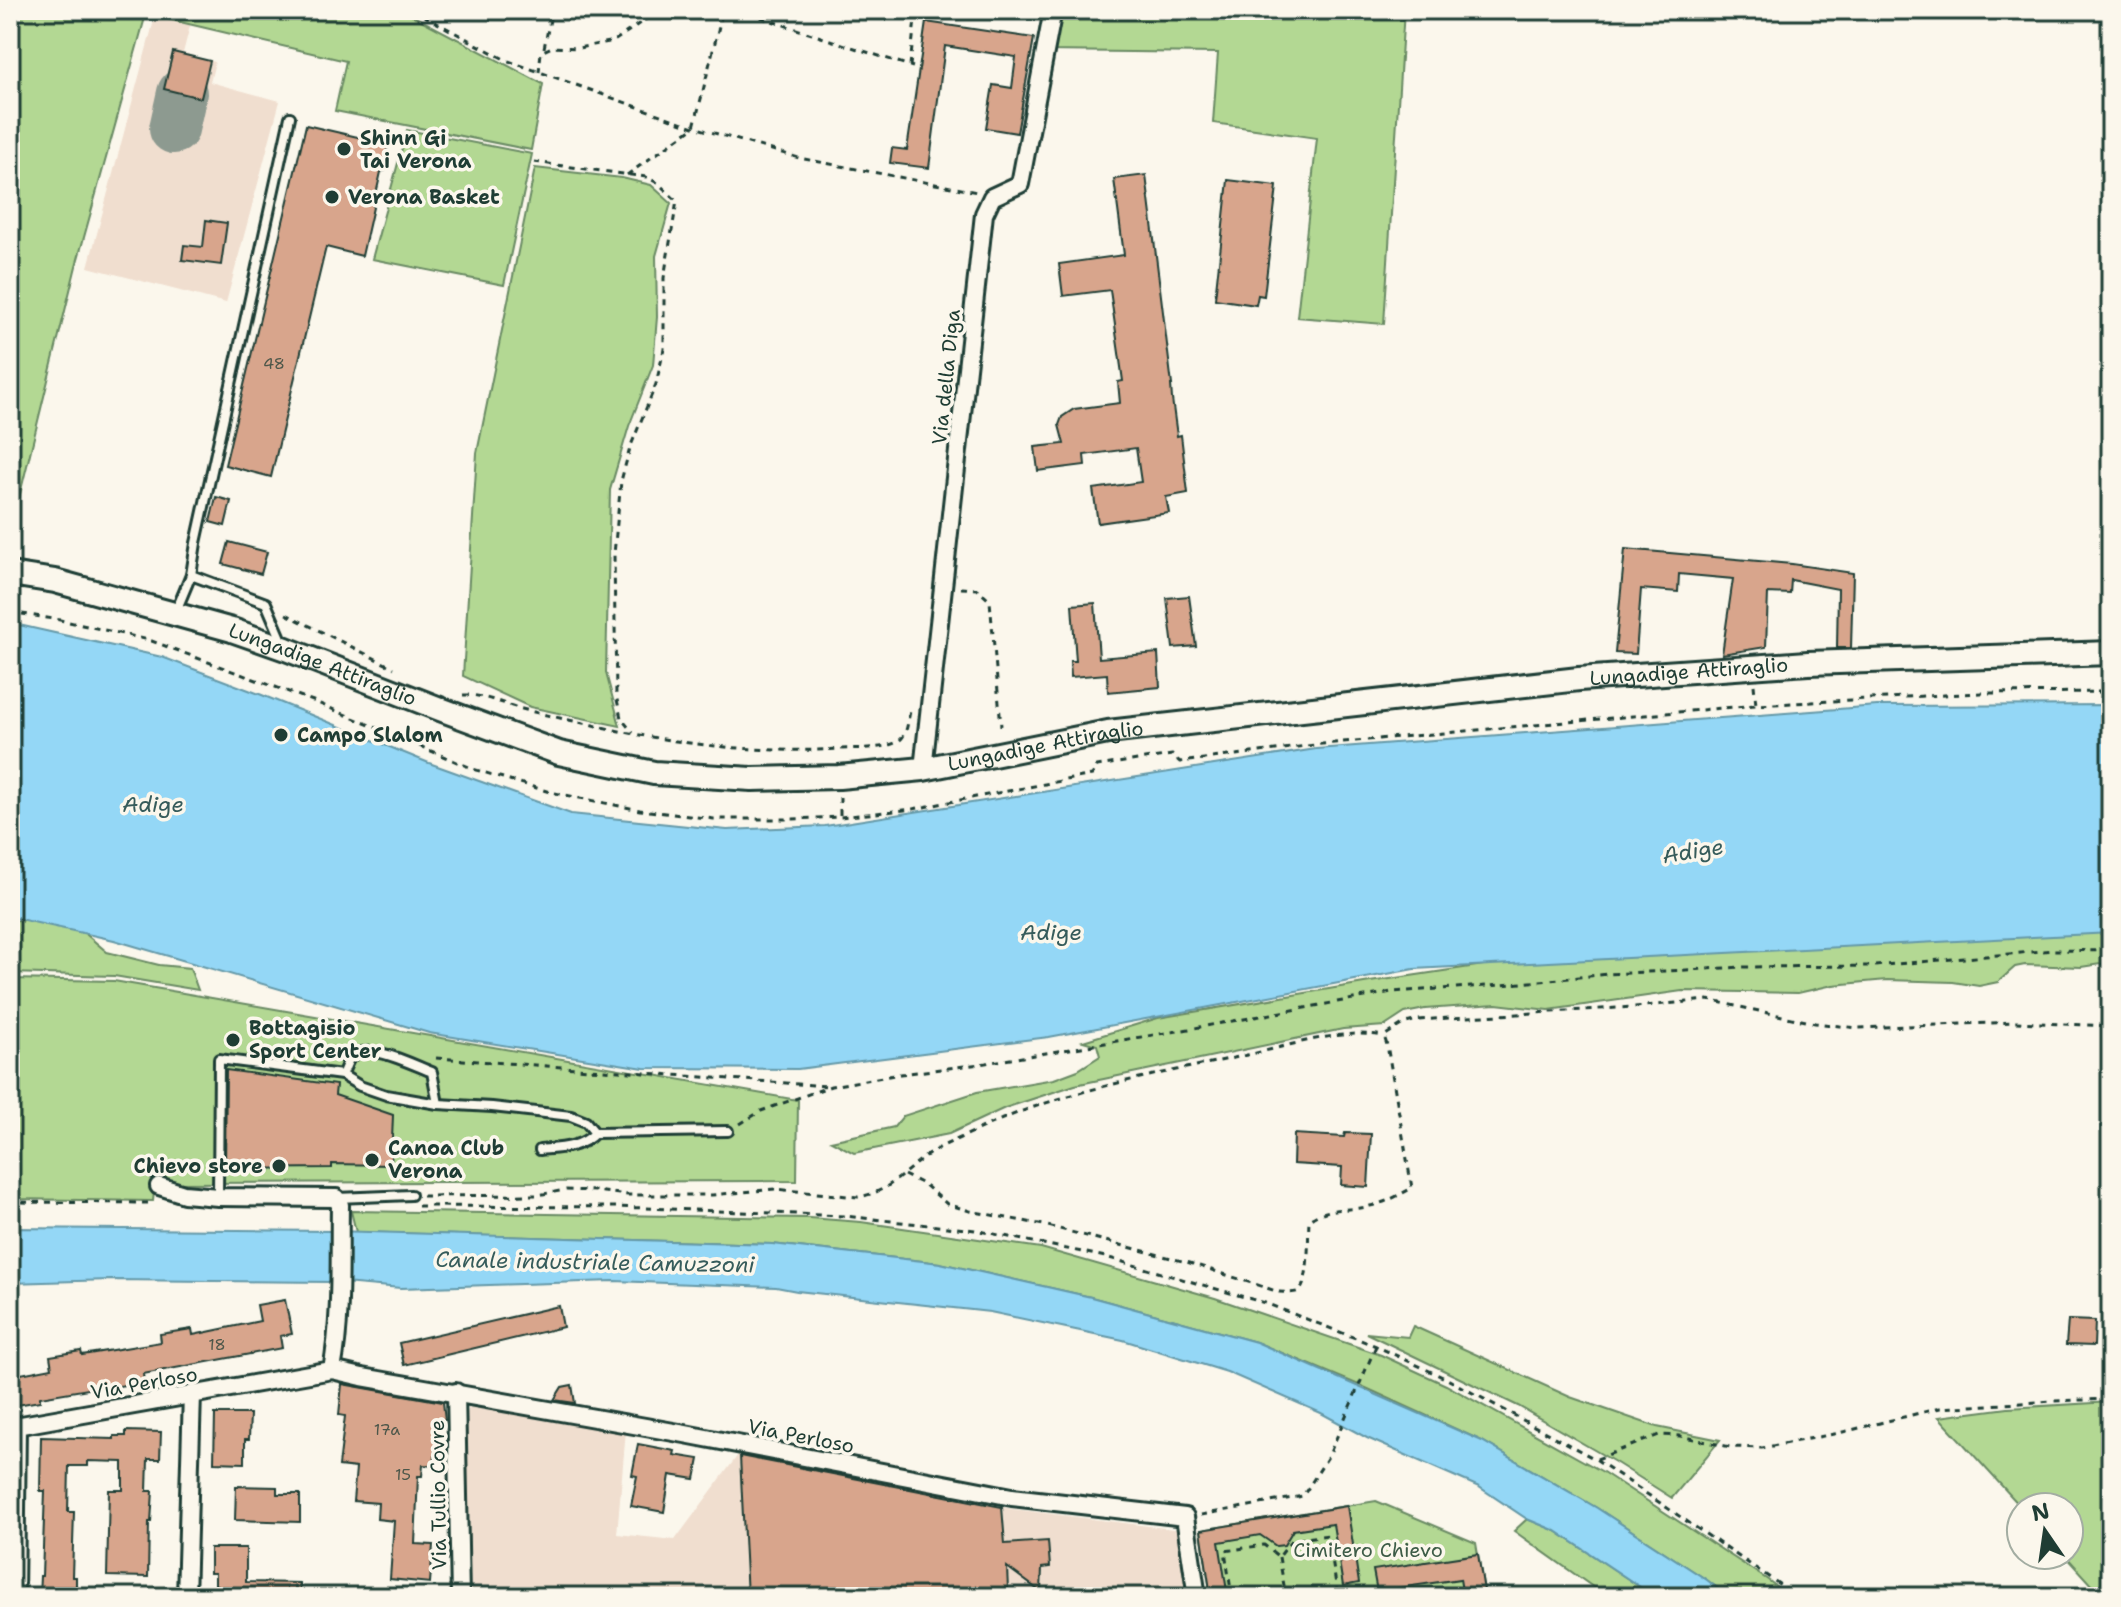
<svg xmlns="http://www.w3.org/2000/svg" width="2121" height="1607" viewBox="0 0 2121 1607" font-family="'Shantell Sans',sans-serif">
<rect width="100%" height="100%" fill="#fbf7ec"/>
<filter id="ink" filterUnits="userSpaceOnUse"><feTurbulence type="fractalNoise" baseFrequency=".0125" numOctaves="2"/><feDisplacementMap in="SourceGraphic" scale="16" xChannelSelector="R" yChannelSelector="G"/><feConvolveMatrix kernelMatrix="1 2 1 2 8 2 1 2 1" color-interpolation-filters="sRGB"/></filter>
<g filter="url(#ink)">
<g fill="#f0decf">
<polygon points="156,13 191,22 183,53 215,62 210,82 280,101 226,303 88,267"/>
<polygon points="485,1403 626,1430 617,1534 675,1540 741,1451 1012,1509 1181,1530 1192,1597 469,1597 462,1423 469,1408"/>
</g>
<g fill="#b3d893" stroke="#698a64" stroke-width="2">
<polygon points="10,10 402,10 543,84 531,150 335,111 346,61 146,14 76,266 10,535"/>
<polygon points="1052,10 1404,10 1384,324 1297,317 1317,138 1213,123 1218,53 1044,51"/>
<polygon points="407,130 532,154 504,285 372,259"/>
<polygon points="535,168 622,178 651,185 671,203 656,256 657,317 653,365 629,426 610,490 606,673 620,726 530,707 463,676 477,453"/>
<polygon points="37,918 81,930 107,952 159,965 190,968 198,990 114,976 10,973 10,922"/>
<polygon points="2111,918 2111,967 2107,963 2081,967 2025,965 2015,967 1998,982 1979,986 1953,982 1887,980 1833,985 1798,993 1682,991 1549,1010 1496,1004 1425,1009 1405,1013 1385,1026 1343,1029 1075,1085 1005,1108 949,1134 854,1153 831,1141 894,1127 903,1116 977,1092 1054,1079 1078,1070 1100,1056 1097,1045 1083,1041 1158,1018 1370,982 1517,960"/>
<polygon points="10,979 114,981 798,1100 797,1181 155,1183 153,1201 10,1199"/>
<polygon points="351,1211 809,1218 861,1222 1041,1248 1215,1298 1381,1355 1446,1385 1603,1472 1768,1580 1790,1597 1729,1597 1707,1580 1597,1508 1482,1441 1366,1388 1256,1342 1091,1297 940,1263 772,1244 356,1232"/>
<polygon points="1413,1326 1570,1397 1657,1427 1720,1440 1672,1498 1615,1462 1518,1406 1366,1333 1408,1337"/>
<polygon points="2111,1402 2111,1597 2103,1597 2065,1555 2069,1555 2069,1507 2021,1507 1939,1417 2008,1408"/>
<polygon points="1376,1501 1476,1543 1485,1597 1211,1597 1201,1530"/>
<polygon points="1527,1519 1556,1531 1655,1597 1607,1597 1514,1531"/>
</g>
<g fill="#94d7f6" stroke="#6599a8" stroke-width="2">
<polygon points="10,623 162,657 262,695 429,763 571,814 727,830 825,826 1316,749 1877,706 2111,705 2111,933 1414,969 1049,1037 798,1069 644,1068 429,1033 114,940 10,917"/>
<polygon points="10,1228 335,1231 772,1244 940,1263 1091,1297 1256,1342 1482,1441 1597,1508 1707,1580 1729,1597 1655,1597 1556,1531 1527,1519 1479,1487 1367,1438 1321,1413 1227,1372 1123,1340 990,1312 797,1291 776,1287 614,1281 401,1288 332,1282 111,1280 10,1283"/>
</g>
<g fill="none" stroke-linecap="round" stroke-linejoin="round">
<polyline stroke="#8d9a90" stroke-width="50" points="174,129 182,93"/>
</g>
<g fill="#d8a58c" stroke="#1f3d34" stroke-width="2">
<polygon points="926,22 1034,38 1017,133 986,128 993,85 1012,88 1016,57 945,46 929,168 890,163 892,148 907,150"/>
<polygon points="173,52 210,61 201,98 164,89"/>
<polygon points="306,125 388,144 387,152 390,156 388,169 381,172 362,256 326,247 271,477 225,465"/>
<polygon points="1146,175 1172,385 1171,385 1172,399 1177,436 1181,435 1188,493 1166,497 1169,513 1098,523 1093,489 1141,482 1136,448 1084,455 1085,465 1038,471 1035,447 1064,444 1059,425 1062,417 1074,409 1120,403 1118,382 1123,381 1110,290 1063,296 1059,264 1124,255 1114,179"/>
<polygon points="1228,180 1277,186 1264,296 1258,295 1256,305 1215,299"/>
<polygon points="206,220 227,223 221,265 182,260 184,245 203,247"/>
<polygon points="216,497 231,501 225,526 210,522"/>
<polygon points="229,542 267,552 261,574 223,564"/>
<polygon points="1625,549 1792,564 1853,573 1851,648 1837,648 1838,589 1791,580 1790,594 1768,593 1766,647 1722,654 1733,579 1679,574 1678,592 1641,589 1636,654 1615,653"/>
<polygon points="1189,596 1196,646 1173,648 1167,598"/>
<polygon points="1095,603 1099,658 1158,653 1160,687 1108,692 1107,674 1071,677 1070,661 1076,661 1072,605"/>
<polygon points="226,1070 336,1085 335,1095 393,1115 391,1165 332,1164 332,1168 225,1169"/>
<polygon points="1345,1133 1371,1134 1368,1187 1341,1185 1342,1167 1293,1164 1294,1134 1344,1137"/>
<polygon points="285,1300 292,1334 280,1336 282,1348 143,1374 144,1382 113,1387 112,1385 40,1397 40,1401 11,1406 10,1376 52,1368 50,1356 81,1351 82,1355 161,1342 160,1334 192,1329 193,1335 260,1321 257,1305"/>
<polygon points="559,1306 563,1327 404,1365 399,1343"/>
<polygon points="2068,1320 2095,1321 2094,1346 2066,1345"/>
<polygon points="342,1384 443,1402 445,1420 439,1419 434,1466 423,1465 422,1476 418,1476 415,1544 433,1545 430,1583 390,1579 394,1521 377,1519 378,1503 353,1501 356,1468 339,1466 345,1416 339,1415"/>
<polygon points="572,1385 575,1403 554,1400 562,1387"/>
<polygon points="215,1414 250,1414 249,1439 245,1439 245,1463 214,1462"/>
<polygon points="126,1431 161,1432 160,1459 148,1459 147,1491 153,1491 151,1522 149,1522 148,1577 107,1576 109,1490 123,1490 123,1462 88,1461 88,1466 69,1466 68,1512 74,1512 72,1577 76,1577 76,1597 39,1597 40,1576 42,1576 45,1491 40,1491 41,1437 114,1439 114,1436 126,1436"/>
<polygon points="638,1444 675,1451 674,1455 699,1459 695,1479 670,1475 664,1512 631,1506 637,1476 632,1475"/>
<polygon points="740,1456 1002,1507 1005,1544 1048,1541 1050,1567 1042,1568 1041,1592 1007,1567 1008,1590 890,1597 747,1597"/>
<polygon points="236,1486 277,1487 277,1494 300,1494 300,1522 235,1520"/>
<polygon points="1347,1506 1359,1583 1343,1586 1333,1524 1293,1530 1284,1545 1276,1546 1260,1535 1219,1542 1228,1597 1211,1597 1201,1530"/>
<polygon points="210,1548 246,1548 246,1582 300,1583 300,1597 218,1597 218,1585 215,1585 215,1573 210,1573"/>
<polygon points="1478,1554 1485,1597 1463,1597 1460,1579 1398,1588 1400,1597 1378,1597 1373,1570"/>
</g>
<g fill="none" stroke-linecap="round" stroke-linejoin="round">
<defs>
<g id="lane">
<polyline points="191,575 266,603 284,645"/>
<polyline points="176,611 191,575 196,543 290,117"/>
<path d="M342 1075C345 1070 347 1061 351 1057 369 1041 413 1065 432 1072L438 1104"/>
<polyline points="595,1133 728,1131"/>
<path d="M218 1196 219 1059 342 1075 360 1086 386 1095 438 1104 492 1107 571 1116 586 1122 595 1133C581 1148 560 1148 540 1150"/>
<polyline points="337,1198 411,1195"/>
</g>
<g id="street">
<polyline points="923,769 984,214 992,197 1020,184 1053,10"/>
<polyline points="332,1370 362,1377 685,1434 1012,1497 1185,1517 1197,1597"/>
<polyline points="456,1392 460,1597"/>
<path d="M10 1427 332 1370C342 1316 339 1260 340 1205L336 1198 218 1197 184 1194 159 1186"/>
<polyline points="15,1597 17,1426"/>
<polyline points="186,1597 192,1394"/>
</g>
<g id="secondary">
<path id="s1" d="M10 574 55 581 232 630 286 649 440 709 559 753 654 773 752 779 839 777 923 769 1108 732 1579 679 1808 663 2111 653"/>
</g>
</defs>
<use href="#lane" stroke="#1f3d34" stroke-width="14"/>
<use href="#street" stroke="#1f3d34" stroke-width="22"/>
<use href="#secondary" stroke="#1f3d34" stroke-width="28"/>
<g stroke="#1f3d34" stroke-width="3" stroke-dasharray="6 6" stroke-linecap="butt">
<polyline points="413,10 506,60 694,127 799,158 977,192"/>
<polyline points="738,10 913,67"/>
<polyline points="544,48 552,10"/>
<polyline points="910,66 916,10"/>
<polyline points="539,72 541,52 552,47 578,48 614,41 659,10"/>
<polyline points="534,162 646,177 658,183 677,201 664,278 664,349 656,384 630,448 621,481 614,554 616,695 621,718 633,733"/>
<polyline points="627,175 694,127 723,10"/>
<polyline points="961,588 977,589 990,601 1001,726"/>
<polyline points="10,612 60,620 149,640 313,701 476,770 550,792 640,810 714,819 793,819 840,817 913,809 1092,775 1097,766 1172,755 1180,762 1322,744 1756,705 1981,693 2111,692"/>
<polyline points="286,614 394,668"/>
<polyline points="1754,685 1756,705"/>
<path d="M463 695C482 694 503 704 522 709 545 715 569 720 593 725 673 744 757 754 840 749 856 748 887 750 900 740 908 734 908 717 911 707"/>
<polyline points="840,797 840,817"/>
<polyline points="436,1058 827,1086"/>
<polyline points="740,1124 761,1111 831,1086 900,1074 980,1064 1189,1029 1392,992 1502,985 1608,974 1744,967 1874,966 2054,950 2111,951"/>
<path d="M904 1175 925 1185 947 1204 970 1211 1044 1225 1190 1263 1279 1292C1285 1292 1293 1294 1299 1291 1310 1283 1308 1234 1309 1220 1331 1205 1347 1212 1370 1206 1385 1203 1399 1195 1412 1188L1387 1045 1384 1036 1403 1024 1417 1020 1634 1007 1708 1000 1815 1023 1857 1028 2016 1022 2111 1026"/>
<path d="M422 1196 537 1195 566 1190 595 1191 628 1195H712L775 1189 858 1197C891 1192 903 1171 929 1154 943 1145 958 1139 973 1132 1060 1090 1153 1076 1247 1055 1290 1046 1340 1028 1384 1036"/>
<polyline points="10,1202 154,1203"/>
<polyline points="418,1206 618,1207 845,1216 975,1230 1106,1257 1265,1303 1376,1346 1447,1379 1597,1460 1798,1597"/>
<polyline points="1597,1459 1659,1435 1680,1436 1730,1447 1762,1448 1839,1433 1940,1408 2053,1401 2111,1399"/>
<polyline points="1201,1515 1303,1496 1329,1455 1376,1346"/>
<polyline points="1279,1557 1286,1597"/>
<polyline points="1232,1597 1225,1551 1264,1545 1279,1557 1292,1540 1328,1535 1338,1597"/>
</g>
<use href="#lane" stroke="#fbf7ec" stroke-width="8"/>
<use href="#street" stroke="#fbf7ec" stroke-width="16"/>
<use href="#secondary" stroke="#fbf7ec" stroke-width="22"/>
</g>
</g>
<g fill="#1f3d34" stroke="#fbf7ec" stroke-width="3">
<circle cx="344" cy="149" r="8"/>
<circle cx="332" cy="197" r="8"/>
<circle cx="281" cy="735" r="8"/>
<circle cx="233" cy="1040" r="8"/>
<circle cx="372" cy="1160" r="8"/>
<circle cx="279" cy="1166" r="8"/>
</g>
<g text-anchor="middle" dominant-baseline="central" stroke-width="7" stroke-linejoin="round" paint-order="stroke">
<g font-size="16" fill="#4d574a">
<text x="274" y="363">48</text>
<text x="217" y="1344">18</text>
<text x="387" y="1429">17a</text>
<text x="403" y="1474">15</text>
</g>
<g font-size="20" font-weight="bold" fill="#1f3d34" stroke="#fbf7ec" text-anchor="start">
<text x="360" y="138">Shinn Gi<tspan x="360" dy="23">Tai Verona</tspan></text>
<text x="348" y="197">Verona Basket</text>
<text x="297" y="735">Campo Slalom</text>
<text x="249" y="1028">Bottagisio<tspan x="249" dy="23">Sport Center</tspan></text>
<text x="388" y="1148">Canoa Club<tspan x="388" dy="23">Verona</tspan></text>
<text x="263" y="1166" text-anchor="end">Chievo store</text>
</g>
<g font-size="20" fill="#1f3d34" stroke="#fbf7ec">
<text transform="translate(946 377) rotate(-84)">Via della Diga</text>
<text stroke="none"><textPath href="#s1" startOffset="326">Lungadige Attiraglio</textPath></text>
<text stroke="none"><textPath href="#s1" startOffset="1718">Lungadige Attiraglio</textPath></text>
<text stroke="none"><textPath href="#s1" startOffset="1070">Lungadige Attiraglio</textPath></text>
<text transform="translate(144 1383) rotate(-10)">Via Perloso</text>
<text transform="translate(801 1436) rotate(11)">Via Perloso</text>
<text transform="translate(438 1495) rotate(-91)">Via Tullio Covre</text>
</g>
<g font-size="20" fill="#3d5c47" stroke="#fbf7ec">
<text x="1368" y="1550">Cimitero Chievo</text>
</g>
<g font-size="22" font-style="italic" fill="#365c5b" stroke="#fbf7ec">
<text x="153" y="804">Adige</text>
<text transform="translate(1693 851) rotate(-9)">Adige</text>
<text x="1051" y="932">Adige</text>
<text transform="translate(595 1262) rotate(1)">Canale industriale Camuzzoni</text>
</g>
</g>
<rect width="2121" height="1607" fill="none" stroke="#fbf7ec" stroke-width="40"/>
<rect x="20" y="20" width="2081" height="1567" fill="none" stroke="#1f3d34" stroke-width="3" filter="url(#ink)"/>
<g transform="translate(2045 1531) rotate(347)"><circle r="38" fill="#fbf7ec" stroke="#a3ada2" stroke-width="2"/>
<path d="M0-6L14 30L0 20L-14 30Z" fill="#1f3d34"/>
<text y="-12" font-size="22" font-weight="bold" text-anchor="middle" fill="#1f3d34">N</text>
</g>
</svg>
